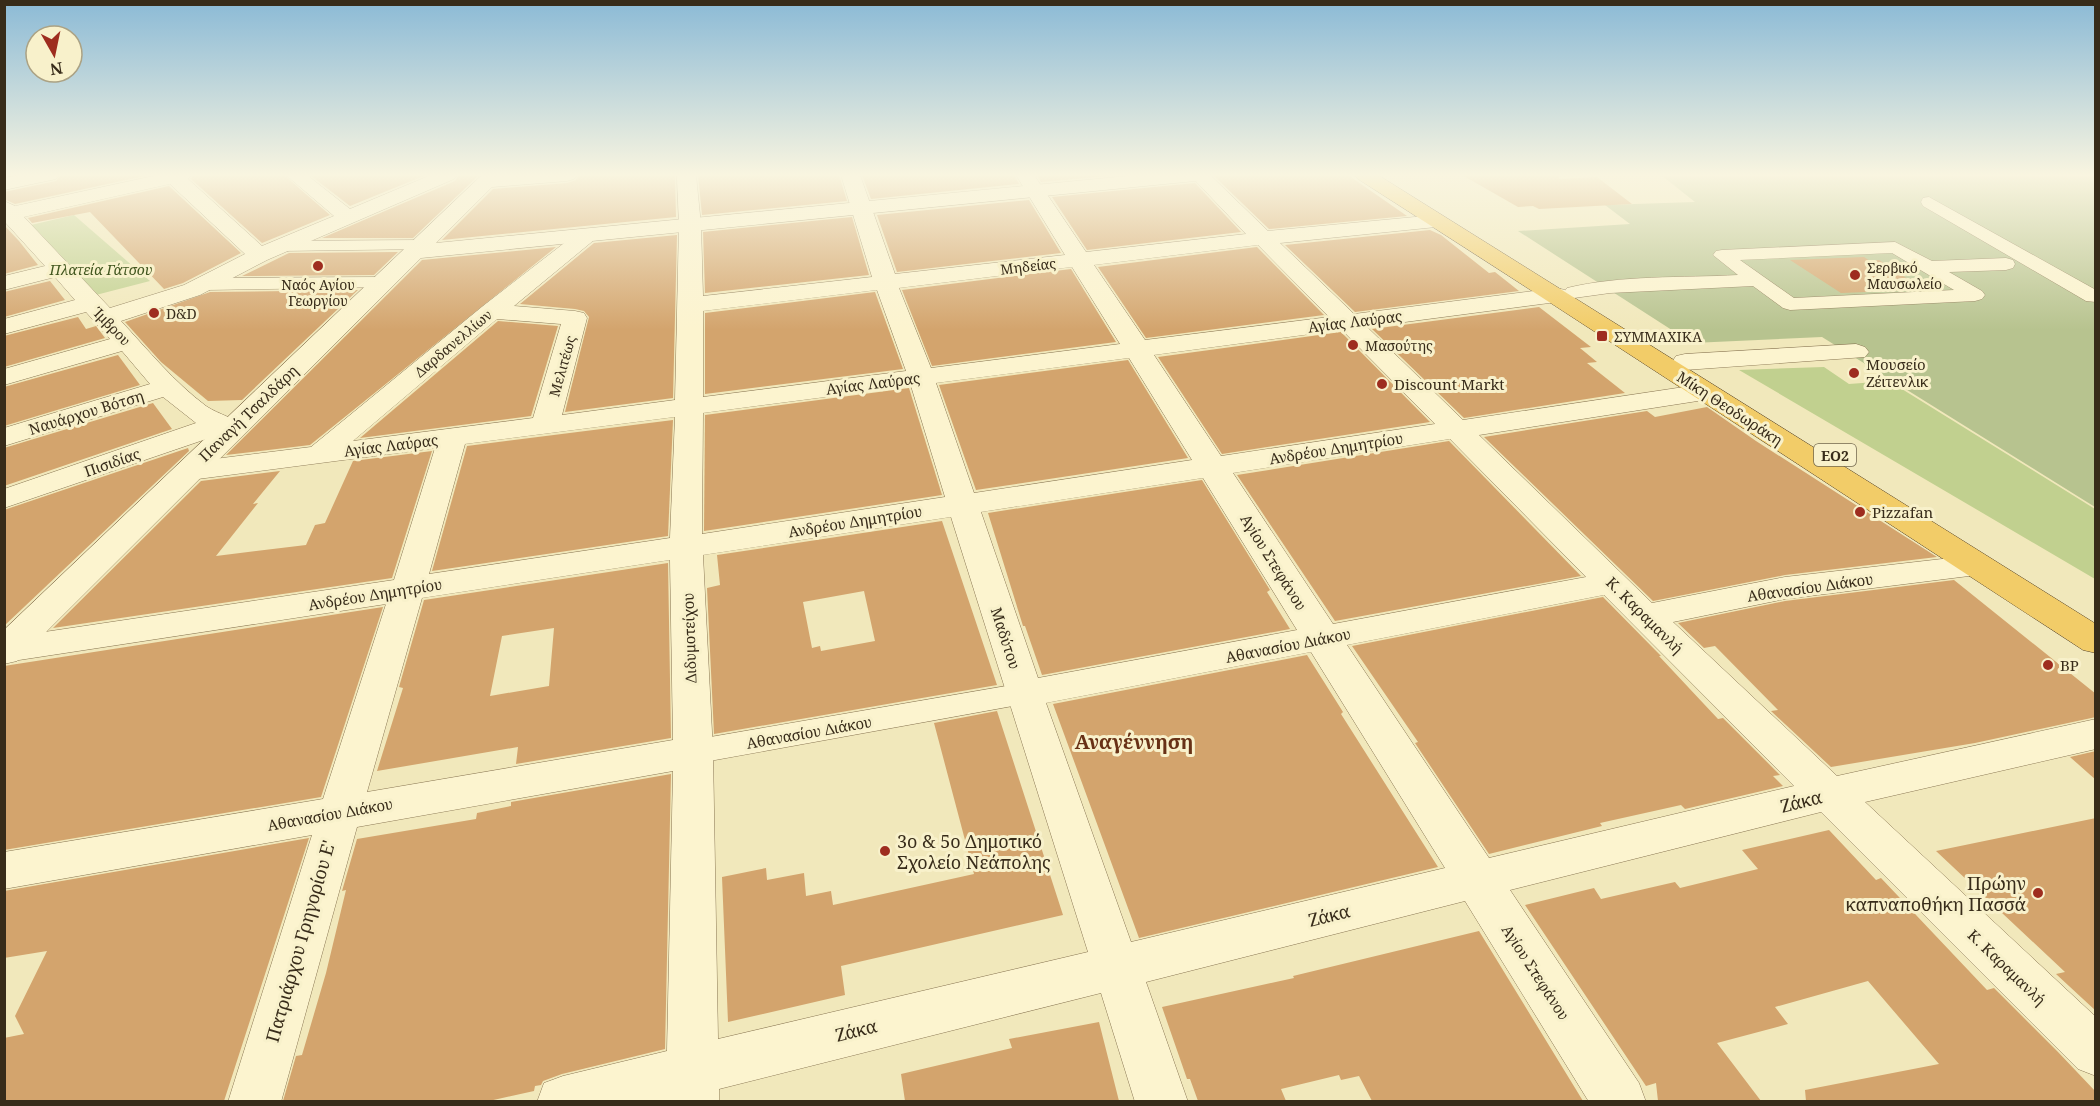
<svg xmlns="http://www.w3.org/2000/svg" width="2100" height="1106" viewBox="0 0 2100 1106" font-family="'Noto Serif',serif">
<rect width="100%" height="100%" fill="#f1e8bb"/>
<g fill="#c1d08f">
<polygon points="74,215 150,281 92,296 31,225"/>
<polygon points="1824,367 1849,384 1889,381 2095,509 2095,579 1739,370"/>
</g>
<polygon fill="#b7c38f" points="1661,175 2095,175 2095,507 1822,337 1692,343 1518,231 1630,224 1605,205 1695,202"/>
<g fill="#d3a46d" fill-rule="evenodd">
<polygon points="61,175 149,175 15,204 4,199 4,192 56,181"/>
<polygon points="194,175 284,175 330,215 262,243 191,179"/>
<polygon points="310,175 426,175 350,206"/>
<polygon points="459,175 479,175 413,238 322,238 455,181"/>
<polygon points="579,175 675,175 676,217 442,240 493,189 567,183 576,180"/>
<polygon points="698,175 839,175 847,201 702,215"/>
<polygon points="862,175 1014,175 1019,184 871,199"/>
<polygon points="1037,175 1117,175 1041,182"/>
<polygon points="1213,175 1348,175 1407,216 1269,229"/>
<polygon points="1462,175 1559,175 1559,179 1597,177 1632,204 1539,209 1533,206 1518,207"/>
<polygon points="1195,183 1241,232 1087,250 1052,197"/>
<polygon points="169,186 241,253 183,283 164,289 90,212 32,223 28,218"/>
<polygon points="1029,200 1061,253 897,272 877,215"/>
<polygon points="852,217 869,275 705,293 703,232"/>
<polygon points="4,225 19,241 38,265 4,274"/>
<polygon points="1430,230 1441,235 1489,273 1495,272 1519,291 1355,312 1285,245"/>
<polygon points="677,235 673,398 565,412 589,317 584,311 575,309 520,304 594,243"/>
<polygon points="556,247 310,445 226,455 422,260"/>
<polygon points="1257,247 1324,315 1146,338 1098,267"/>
<polygon points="398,252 374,275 242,276 289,253"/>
<polygon points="1864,257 1870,261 1879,260 1917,285 1908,285 1916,290 1841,293 1790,260"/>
<polygon points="1071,269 1116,342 932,366 902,290"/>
<polygon points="50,281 65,300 4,317 4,292"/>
<polygon points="358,290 242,400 208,401 161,362 125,322 210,292"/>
<polygon points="875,292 903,369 705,394 705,313"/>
<polygon points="1539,307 1591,347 1580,348 1597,362 1587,363 1625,393 1464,418 1372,329"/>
<polygon points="78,317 86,329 96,326 105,338 4,367 4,336"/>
<polygon points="498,321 558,326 531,416 360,438"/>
<polygon points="1341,332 1430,422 1222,454 1158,357"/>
<polygon points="118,355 140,385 4,426 4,387"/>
<polygon points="1128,360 1188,458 976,490 939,385"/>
<polygon points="909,388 942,495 704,531 705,415"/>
<polygon points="153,403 172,429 4,486 4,448"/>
<polygon points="1707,407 1756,441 1937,557 1785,575 1653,601 1484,437 1647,411 1655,417"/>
<polygon points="673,420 668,536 432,571 467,446"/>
<polygon points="1449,441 1581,576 1335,621 1237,475"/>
<polygon points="188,448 189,451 4,626 4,510"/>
<polygon points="432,451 392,578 53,628 201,481 280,471 253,504 258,503 216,556 306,545 315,525 325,523 353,461"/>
<polygon points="1202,480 1270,590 1267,592 1290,629 1042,675 1025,626 1023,626 988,513"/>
<path d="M942 521 997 685 714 734 707 588 720 585 717 555ZM864 591 875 641 821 651 820 646 812 648 803 602Z"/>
<path d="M668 563 671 738 516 764 518 747 377 771 403 688 399 687 424 600ZM554 628 549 686 490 696 502 636Z"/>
<polygon points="1954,580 2096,694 2096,717 1975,743 1831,767 1771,711 1778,710 1715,646 1704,648 1678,623 1785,601"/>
<polygon points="1603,597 1661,656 1659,656 1718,719 1723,718 1780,775 1773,776 1783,786 1685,809 1681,805 1600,823 1602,826 1489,854 1415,743 1418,742 1352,646"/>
<polygon points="383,607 321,797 4,850 4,666"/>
<polygon points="1307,655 1343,712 1341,714 1438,867 1139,938 1053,704"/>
<polygon points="997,711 1063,915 841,966 845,995 728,1022 722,877 766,868 767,880 804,873 806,896 831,891 833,905 974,874 934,723"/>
<polygon points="2096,751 2096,780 2070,757"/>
<polygon points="671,774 665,1049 562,1074 543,1081 541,1085 535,1086 534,1091 489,1101 283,1101 296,1056 302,1055 326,973 346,890 342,891 357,839 476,819 477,813 511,806 511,802"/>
<polygon points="2096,818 2096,1011 2056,974 2065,972 1936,851"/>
<polygon points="1829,830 1876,880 1881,878 1987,990 1994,988 2058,1052 2096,1092 2096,1101 1806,1101 1805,1090 1939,1064 1868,981 1775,1007 1788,1024 1717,1043 1761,1101 1658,1101 1656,1083 1646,1086 1525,905 1594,888 1601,899 1675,882 1680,888 1758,869 1742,850"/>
<polygon points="309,838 224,1101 4,1101 4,1038 24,1034 15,1016 47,951 4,958 4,891"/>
<polygon points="1479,931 1583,1101 1372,1101 1359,1076 1341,1080 1339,1075 1281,1089 1286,1101 1198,1101 1190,1079 1187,1079 1162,1007 1294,978 1293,976"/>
<polygon points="1099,1022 1119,1101 905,1101 901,1074 1012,1048 1009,1039"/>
</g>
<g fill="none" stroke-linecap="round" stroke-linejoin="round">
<defs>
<g id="pedestrian">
<polygon points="1929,197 2096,290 2096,302 2086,301 1923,206 1921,202 1923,198"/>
<polygon points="421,240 427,241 430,245 427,249 280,251 274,250 271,246 274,242 280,241"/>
<path d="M1895 242 1932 261 2006 258 2013 260 2015 264 2013 268 2006 270 1949 272 1982 291 1985 295 1982 299 1975 301 1790 310 1783 308 1753 286 1610 293 1574 298 1567 296 1564 292 1567 288C1620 275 1683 278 1738 275L1713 255 1716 251 1722 250ZM1892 253 1954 290 1794 298 1740 260Z"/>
<polygon points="382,277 389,279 391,283 389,287 205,290 198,288 196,284 198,280 205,278"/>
<polygon points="1024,683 1035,686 1040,694 1035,702 693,764 681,761 677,752 681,743 693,740"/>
</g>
<g id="minor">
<polygon points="21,175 59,175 56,179 4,190 4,178"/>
<path d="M158 175H192L188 179 262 246 334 216 286 175H307L350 209 431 175H457L454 179 267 260 200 295 121 321C148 350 174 382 206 406 219 415 236 417 245 430L241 436 231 439 218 435 4 508V489L196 423 163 397 4 446V428L150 384 122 351 4 385V369L110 339 86 312 4 334V319L75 300 55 277 4 290V276L45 266 4 221V201L15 206ZM170 184 245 254 184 285 110 308 24 217Z"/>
<path d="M677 175H696L701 225 703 296 872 277 841 175H860L895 274 1065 255 1016 175H1034L1086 252 1246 234 1190 175H1210L1268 231 1436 215 1443 217 1446 221 1443 225 1436 227 1280 243 1354 314 1557 288 1565 290 1569 295 1565 300 1557 302 1367 327 1463 420 1704 384 1714 386 1718 392 1714 398 1704 400 1479 435 1652 603 1785 577 1977 555 1989 558 1994 565 1989 572 1977 575 1785 599 1673 622 1837 776 2096 719V749L1865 802 2096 1017V1076L2078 1069 1821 812 1510 890 1639 1083 1646 1102H1589L1465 901 1146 982 1188 1102H1135L1101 993 719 1089V1102H537L544 1083 563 1076 667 1051 673 771 357 827 281 1102H228L312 835 4 889V852L323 799 386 604 6 662 4 638 394 580 435 448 190 480 179 477 175 471 179 465 190 462 311 447 483 306 581 230 589 229 597 230 600 235 514 306 575 311 584 313 587 318 562 415 675 400 679 225ZM1258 245 1329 317 1145 340 1094 265ZM1072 267 1120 344 931 368 899 288ZM877 290 906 371 703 397V311ZM497 319 561 324 533 418 353 441ZM1342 330 1435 424 1221 456 1154 355ZM1129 358 1192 460 974 493 936 383ZM911 386 945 497 702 534 703 413ZM675 417 670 538 429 574 465 444ZM1450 439 1586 577 1333 624 1233 473ZM1203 478 1297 630 1038 678 981 512ZM951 517 1088 952 718 1039 713 752 703 555ZM670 560 673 740 367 792 422 598ZM1604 595 1794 786 1489 858 1347 645ZM1311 652 1445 868 1131 942 1046 703Z"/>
<polygon points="1856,344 1865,347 1869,352 1865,357 1685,370 1676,368 1672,362 1676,356 1685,354"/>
</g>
<polygon id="tertiary" points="482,175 577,175 574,179 567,181 492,187 436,243 1138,175 1205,175 1202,179 1195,181 421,258 17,661 4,664 4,630"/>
<path id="trunk" d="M1355 175H1378L2096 624V653L2083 650C1841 493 1601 334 1358 179Z"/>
</defs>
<use href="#pedestrian" stroke="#8a7754" stroke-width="1"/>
<use href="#minor" stroke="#8a7754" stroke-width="1"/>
<use href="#tertiary" stroke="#8a7754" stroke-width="1"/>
<use href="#trunk" stroke="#574429" stroke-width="1"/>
<use href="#pedestrian" fill="#fcf4cf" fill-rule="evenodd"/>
<use href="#minor" fill="#fcf4cf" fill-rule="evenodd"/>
<use href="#tertiary" fill="#fcf4cf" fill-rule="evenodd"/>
<use href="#trunk" fill="#f2cc68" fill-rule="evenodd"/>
</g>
<linearGradient id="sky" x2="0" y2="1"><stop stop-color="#8bbad6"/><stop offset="0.53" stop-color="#f9f5e0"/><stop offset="1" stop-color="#f9f5e0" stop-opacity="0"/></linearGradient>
<rect width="2100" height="330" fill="url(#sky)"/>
<g fill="#9e2d1f" stroke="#f8f1cb" stroke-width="2">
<circle cx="318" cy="266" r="6"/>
<circle cx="1855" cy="275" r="6"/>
<circle cx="154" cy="313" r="6"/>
<rect x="1596" y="330" width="12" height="12" rx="3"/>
<circle cx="1353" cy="345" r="6"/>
<circle cx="1854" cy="373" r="6"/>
<circle cx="1382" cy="384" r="6"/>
<circle cx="1860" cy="512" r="6"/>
<circle cx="2048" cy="665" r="6"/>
<circle cx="885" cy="851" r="6"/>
<circle cx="2038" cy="893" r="6"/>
</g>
<g text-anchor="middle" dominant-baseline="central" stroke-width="6" stroke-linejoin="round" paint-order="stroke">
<g font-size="14" fill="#382c1a" stroke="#f8f1cb">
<text transform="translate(1028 266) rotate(-7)">Μηδείας</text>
<text transform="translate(112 326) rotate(46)">Ίμβρου</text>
<text transform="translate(453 343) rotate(-40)">Δαρδανελλίων</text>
<text transform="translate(562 366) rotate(-74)">Μελιτέως</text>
</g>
<g font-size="14" fill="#382c1a" stroke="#f8f1cb" text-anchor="start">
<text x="1867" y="267">Σερβικό<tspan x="1867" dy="16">Μαυσωλείο</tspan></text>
<text x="318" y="284" text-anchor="middle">Ναός Αγίου<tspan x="318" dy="16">Γεωργίου</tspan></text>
<text x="166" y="313">D&amp;D</text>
<text x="1614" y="336">ΣΥΜΜΑΧΙΚΑ</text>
<text x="1365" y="345">Μασούτης</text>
</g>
<g font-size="14" font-style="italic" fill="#41561f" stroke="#f8f1cb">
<text x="101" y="269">Πλατεία Γάτσου</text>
</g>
<rect fill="#f8f1cb" stroke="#72674f" stroke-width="1.5" x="1814" y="444" width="42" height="22" rx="4.5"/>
<g font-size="14" font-weight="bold" fill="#382c1a">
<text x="1835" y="455">ΕΟ2</text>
</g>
<g font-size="15" fill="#382c1a" stroke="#f8f1cb">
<text transform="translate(1355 321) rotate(-7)">Αγίας Λαύρας</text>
<text transform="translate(873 383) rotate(-7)">Αγίας Λαύρας</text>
<text transform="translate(1730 408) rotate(33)">Μίκη Θεοδωράκη</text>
<text transform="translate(86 412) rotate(-17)">Ναυάρχου Βότση</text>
<text transform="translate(248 413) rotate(-44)">Παναγή Τσαλδάρη</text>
<text transform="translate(391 445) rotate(-7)">Αγίας Λαύρας</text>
<text transform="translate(1336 448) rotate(-9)">Ανδρέου Δημητρίου</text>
<text transform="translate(112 462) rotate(-19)">Πισιδίας</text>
<text transform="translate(855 521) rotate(-9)">Ανδρέου Δημητρίου</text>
<text transform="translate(1274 562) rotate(58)">Αγίου Στεφάνου</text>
<text transform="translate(1810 587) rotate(-8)">Αθανασίου Διάκου</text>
<text transform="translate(375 594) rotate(-9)">Ανδρέου Δημητρίου</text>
<text transform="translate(1645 615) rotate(45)">Κ. Καραμανλή</text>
<text transform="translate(689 638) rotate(-92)">Διδυμοτείχου</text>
<text transform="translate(1006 638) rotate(72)">Μαδύτου</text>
<text transform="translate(1288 645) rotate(-11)">Αθανασίου Διάκου</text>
<text transform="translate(809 732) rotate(-10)">Αθανασίου Διάκου</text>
<text transform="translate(330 814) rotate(-10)">Αθανασίου Διάκου</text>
<text transform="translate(2007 967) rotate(44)">Κ. Καραμανλή</text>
<text transform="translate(1536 972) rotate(57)">Αγίου Στεφάνου</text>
</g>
<g font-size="15" fill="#382c1a" stroke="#f8f1cb" text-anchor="start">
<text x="1866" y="364">Μουσείο<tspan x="1866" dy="17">Ζέιτενλικ</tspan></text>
<text x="1394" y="384">Discount Markt</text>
<text x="1872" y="512">Pizzafan</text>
<text x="2060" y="665">BP</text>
</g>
<g font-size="18" fill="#382c1a" stroke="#f8f1cb">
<text transform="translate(1801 801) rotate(-14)">Ζάκα</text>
<text transform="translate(1329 915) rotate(-14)">Ζάκα</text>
<text transform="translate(300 941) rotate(-74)">Πατριάρχου Γρηγορίου Ε'</text>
<text transform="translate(856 1030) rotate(-14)">Ζάκα</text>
</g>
<g font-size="18" fill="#382c1a" stroke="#f8f1cb" text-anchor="start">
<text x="897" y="841">3ο &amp; 5ο Δημοτικό<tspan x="897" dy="21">Σχολείο Νεάπολης</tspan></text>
<text x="2026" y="883" text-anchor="end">Πρώην<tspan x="2026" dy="21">καπναποθήκη Πασσά</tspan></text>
</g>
<g font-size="20" font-weight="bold" fill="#683116" stroke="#f8f1cb">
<text x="1134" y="741">Αναγέννηση</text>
</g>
</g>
<rect width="2100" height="1106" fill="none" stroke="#382c1a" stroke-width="12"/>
<g transform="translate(54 54) rotate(171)"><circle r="28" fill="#f8f1cb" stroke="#aba284" stroke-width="1.5"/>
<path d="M0-4.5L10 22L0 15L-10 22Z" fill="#9e2d1f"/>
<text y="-9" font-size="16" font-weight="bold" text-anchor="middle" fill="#382c1a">N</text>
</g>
</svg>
